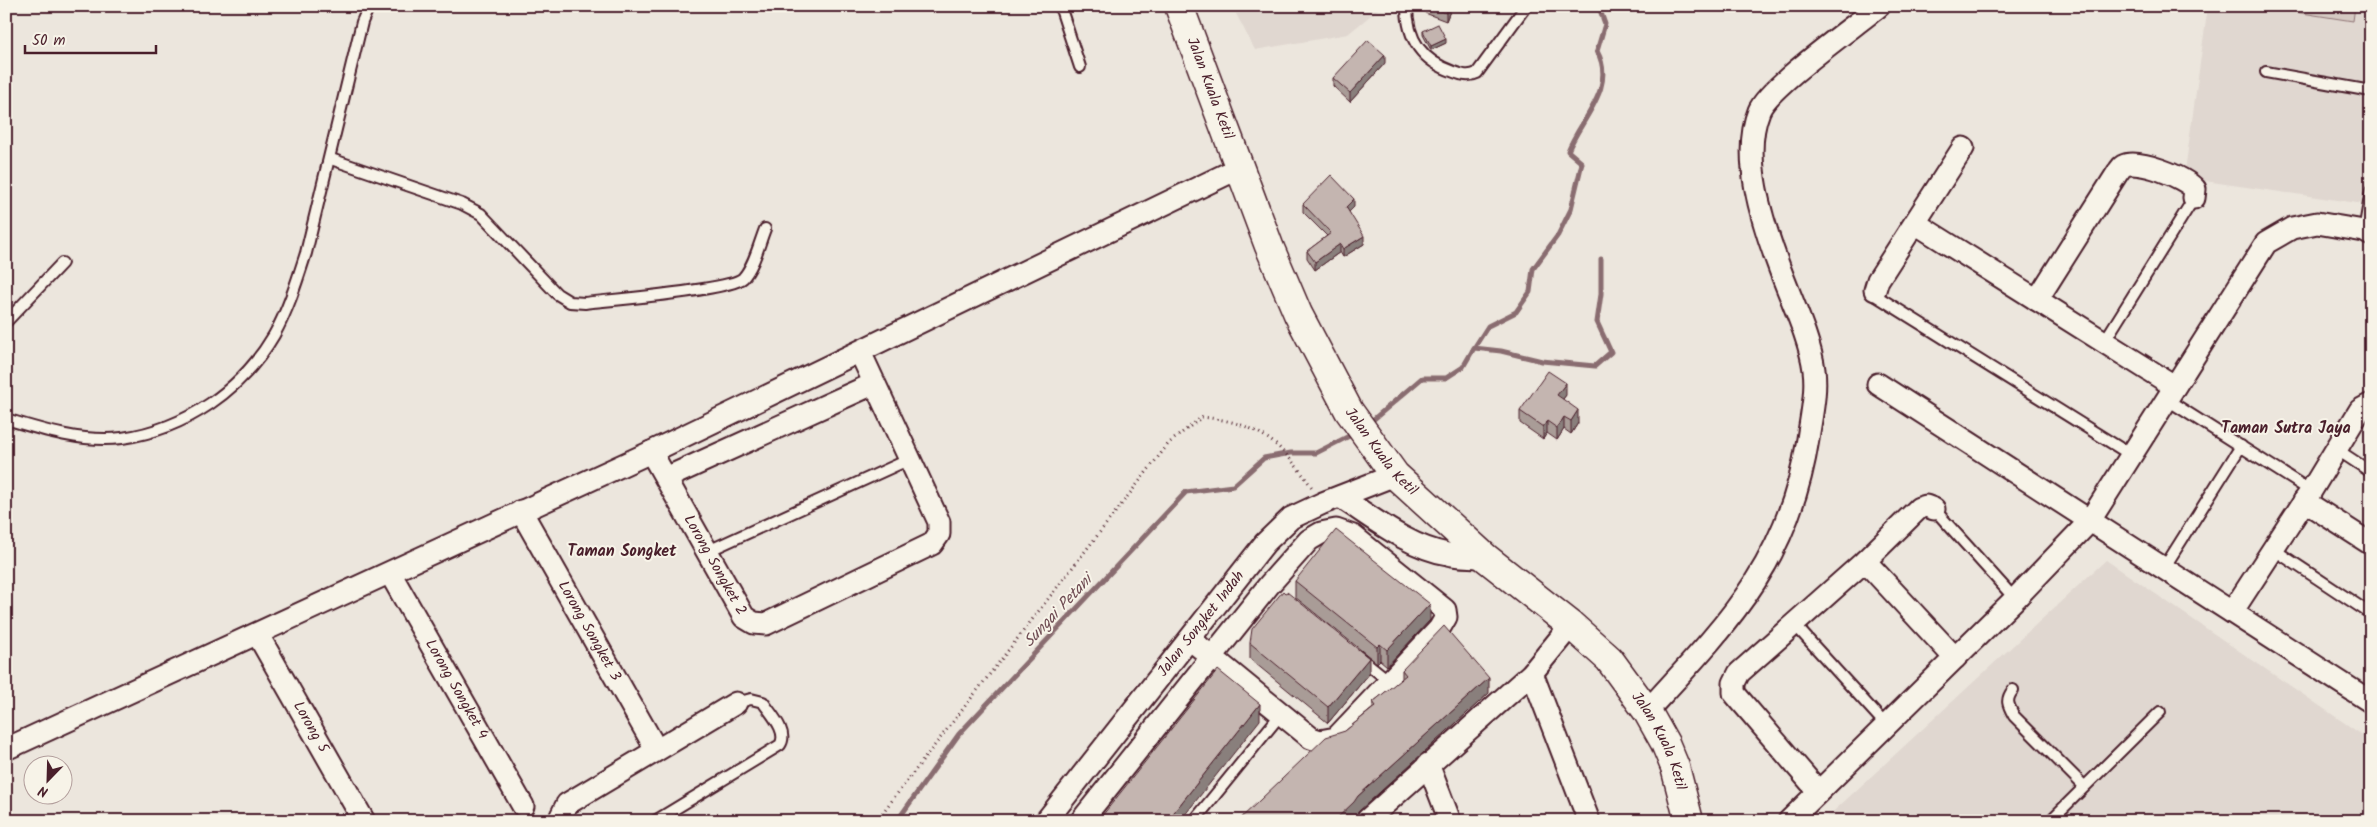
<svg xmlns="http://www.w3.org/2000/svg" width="2377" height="827" viewBox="0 0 2377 827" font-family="Kalam,sans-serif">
<rect width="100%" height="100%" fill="#ece6dd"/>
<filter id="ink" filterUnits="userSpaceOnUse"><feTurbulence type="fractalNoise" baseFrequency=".02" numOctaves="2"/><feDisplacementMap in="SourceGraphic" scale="10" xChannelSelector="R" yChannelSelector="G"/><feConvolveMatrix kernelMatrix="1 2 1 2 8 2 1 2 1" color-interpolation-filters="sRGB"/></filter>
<g filter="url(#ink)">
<g fill="#e0d7d0">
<polygon points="1232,6 1382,6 1348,34 1255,50"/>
<polygon points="2208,6 2371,6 2371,205 2184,178"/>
<polygon points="2106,560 2371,741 2371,821 1823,821"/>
</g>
<polygon fill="#d5c9c2" stroke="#907476" points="2257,6 2355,6 2353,21"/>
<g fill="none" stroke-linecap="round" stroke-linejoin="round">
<g stroke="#896c6f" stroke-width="5">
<path d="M1474 348 1488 326 1516 312 1530 292 1533 269 1558 235 1571 209 1582 163 1568 151C1581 118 1617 88 1597 51L1605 24 1600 10 1602 6"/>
<polyline points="1368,424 1422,378 1446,378 1463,367 1474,348 1501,351 1542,361 1595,366 1611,352 1597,322 1601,294 1601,259"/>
<polyline points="897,821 959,734 1186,492 1233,486 1264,458 1291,453 1316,453 1355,433"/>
</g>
<defs>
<g id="lane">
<polyline points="1060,6 1080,67"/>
<path d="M1407 6C1407 40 1422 61 1454 72 1462 75 1469 77 1477 73L1526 6"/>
<polyline points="2266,72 2371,91"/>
<path d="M331 159 462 204 481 214 557 294 570 302 585 303C610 300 731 290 743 278 754 266 759 244 765 229"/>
<polyline points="2364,231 2371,191"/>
<polyline points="1875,290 1878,297 2131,455"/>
<polyline points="6,322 62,263"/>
<polyline points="2104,342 2194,198"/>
<polyline points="2166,399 2311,491"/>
<path d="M6 419C42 430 84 443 122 438 186 429 242 390 274 335 288 310 297 281 306 253L362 22 369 6"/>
<polyline points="2336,449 2371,472"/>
<polyline points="1934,509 2015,599"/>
<polyline points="2273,549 2371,614"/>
<polyline points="708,551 910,459"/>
<polyline points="2164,568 2241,446"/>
<polyline points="1795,625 1886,725"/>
<polyline points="1358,656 1389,681"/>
<path d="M2013 690C2005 700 2008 705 2014 716L2083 785"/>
<path d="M655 821 780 745C789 732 770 713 763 702L751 699 736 703"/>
<polyline points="1194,821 1281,714"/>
<polyline points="2050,821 2160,712"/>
</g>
<g id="street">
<polyline points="1915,223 2174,386"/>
<polyline points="1875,290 1878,280 1963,148"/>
<path d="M2037 300 2118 172C2120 170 2121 167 2123 166 2138 158 2184 177 2195 189L2194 198"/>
<polyline points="1878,384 2371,702"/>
<path id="s1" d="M651 452 744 617 754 623 766 624 932 544 939 534V522L860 352"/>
<polyline points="666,478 873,384"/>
<path d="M1340 497C1373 518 1408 547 1448 554 1460 557 1473 556 1486 558"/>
<polyline points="2304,501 2371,544"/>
<path id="s2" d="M521 511 656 749"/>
<polyline points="1865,561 1955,658"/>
<path id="s3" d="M390 573 523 806"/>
<polyline points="2232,612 2311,491 2360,410 2371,404"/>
<path id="s4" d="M258 635 364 821"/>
<polyline points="1532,673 1589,821"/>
<path d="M1647 711C1728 623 1789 562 1808 439 1811 417 1817 392 1814 370 1810 338 1789 295 1778 264 1762 221 1741 156 1759 111 1768 87 1855 26 1879 6"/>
<polyline points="6,749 651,452 1239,168"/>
<polyline points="1428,764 1450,821"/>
<polyline points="1818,791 1734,693 1734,683 1739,673 1865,561 1919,508 1926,506 1934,509"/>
<polyline points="563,821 561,816 567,804 736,703"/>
<path id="s5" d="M1046 821 1265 543 1291 518 1323 503 1395 475"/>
<polyline points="1081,821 1269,585 1309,540 1321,533 1336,530 1353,536 1445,610 1446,617 1439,629 1336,738 1320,741 1311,738 1191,640"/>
<polyline points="1366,821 1532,673 1571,625"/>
<polyline points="1789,821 2015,599 2089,522 2266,243 2292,228 2317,223 2364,231 2371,235"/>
</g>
<g id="primary">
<path id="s6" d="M1179 6 1269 246 1298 314 1349 411 1395 475 1486 558 1571 625 1609 659 1647 711 1665 743 1675 767 1689 821"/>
</g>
</defs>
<use href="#lane" stroke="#4a1f2b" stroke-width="14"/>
<use href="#street" stroke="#4a1f2b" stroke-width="25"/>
<use href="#primary" stroke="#4a1f2b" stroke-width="31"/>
<path stroke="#4a1f2b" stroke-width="3" stroke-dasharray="1 4" stroke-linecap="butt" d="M876 821 1169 443 1202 417C1260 423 1281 443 1313 489"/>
<use href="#lane" stroke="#f7f3e8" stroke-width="10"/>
<use href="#street" stroke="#f7f3e8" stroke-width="21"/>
<use href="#primary" stroke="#f7f3e8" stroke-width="28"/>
</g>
<g fill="#a99c97" stroke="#4a1f2b">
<polygon points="1425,6 1452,6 1446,21 1425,13"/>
<polygon points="1423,31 1446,43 1431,50 1423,35"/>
<polygon points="1385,63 1350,102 1333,86 1333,78"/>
<polygon points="1303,204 1354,207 1349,212 1364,244 1343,257 1340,252 1315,270 1307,258 1307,251 1327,236 1303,212"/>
<polygon points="1566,395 1563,399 1578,423 1571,434 1564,429 1557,440 1547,433 1543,439 1520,423 1520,411"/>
<polygon points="1295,581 1430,620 1387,666 1380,660 1377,663 1295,597"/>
<polygon points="1250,643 1369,674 1328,723 1250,659"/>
<polygon points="1402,670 1489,693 1358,812 1354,818 1345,731 1373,708 1373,702 1402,679"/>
</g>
<g fill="#897f7b" stroke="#4a1f2b">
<polygon points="1449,6 1452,6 1446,21 1446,13"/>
<polygon points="1446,39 1446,43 1431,50 1431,46"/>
<polygon points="1385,55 1385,63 1350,102 1350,93"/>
<polygon points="1354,199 1354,207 1346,215 1346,207"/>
<polygon points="1364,236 1364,244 1343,257 1343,249"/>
<polygon points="1340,244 1340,252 1315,270 1315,262"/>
<polygon points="1566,383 1566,395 1557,407 1557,395"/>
<polygon points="1578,410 1578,423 1571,434 1571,421"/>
<polygon points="1564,417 1564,429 1557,440 1557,428"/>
<polygon points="1547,421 1547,433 1543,439 1543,427"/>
<polygon points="1430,604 1430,620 1387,666 1387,650"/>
<polygon points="1380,644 1380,660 1377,663 1377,647"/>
<polygon points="1369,658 1369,674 1328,723 1328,707"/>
<polygon points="1489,678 1489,693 1358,812 1354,818 1351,821 1334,821 1358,796"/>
<polygon points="1260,704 1260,720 1180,821 1167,821"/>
</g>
<g fill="#c4b5b0" stroke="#4a1f2b">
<polygon points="1428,6 1449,6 1446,13"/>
<polygon points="1438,24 1446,39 1431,46 1423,31"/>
<polygon points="1368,40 1385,55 1350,93 1333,78"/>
<polygon points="1331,175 1354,199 1346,207 1364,236 1343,249 1340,244 1315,262 1307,251 1331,233 1303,204"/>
<polygon points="1548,371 1566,383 1557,395 1578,410 1571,421 1564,417 1557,428 1547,421 1543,427 1520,411"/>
<polygon points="1336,530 1430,604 1387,650 1380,644 1377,647 1295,581"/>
<polygon points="1283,591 1285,593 1287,592 1369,658 1328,707 1250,643 1252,629"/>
<polygon points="1444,626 1489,678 1358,796 1354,802 1334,821 1238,821 1326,737 1345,731 1376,706 1373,702 1406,675 1402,670"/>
<polygon points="1218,670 1260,704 1167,821 1098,821"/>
</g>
</g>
<g text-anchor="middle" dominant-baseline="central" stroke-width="4" stroke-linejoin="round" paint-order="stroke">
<g font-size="15" fill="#4a1f2b" stroke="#f7f3e8">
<text stroke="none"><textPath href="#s6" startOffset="88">Jalan Kuala Ketil</textPath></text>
<text stroke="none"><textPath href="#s6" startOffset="492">Jalan Kuala Ketil</textPath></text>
<text stroke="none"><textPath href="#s1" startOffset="130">Lorong Songket 2</textPath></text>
<text stroke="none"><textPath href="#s5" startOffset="251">Jalan Songket Indah</textPath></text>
<text stroke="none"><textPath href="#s2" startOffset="138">Lorong Songket 3</textPath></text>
<text stroke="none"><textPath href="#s3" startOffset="134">Lorong Songket 4</textPath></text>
<text stroke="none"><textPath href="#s4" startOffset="106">Lorong 5</textPath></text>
<text stroke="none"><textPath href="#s6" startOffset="898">Jalan Kuala Ketil</textPath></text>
</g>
<g font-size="16" font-weight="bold" fill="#4a1f2b" stroke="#f7f3e8">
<text x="2286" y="428">Taman Sutra Jaya</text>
<text x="622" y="551">Taman Songket</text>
</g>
<g font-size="16" font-style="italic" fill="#6f4c53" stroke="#f7f3e8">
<text transform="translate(1058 611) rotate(-47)">Sungai Petani</text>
</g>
</g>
<rect width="2377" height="827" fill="none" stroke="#f7f3e8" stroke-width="25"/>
<rect x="12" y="12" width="2352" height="802" fill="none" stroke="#4a1f2b" stroke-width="2" filter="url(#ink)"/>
<g transform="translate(48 780) rotate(203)"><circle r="24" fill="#f7f3e8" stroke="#b29e9c"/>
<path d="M0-4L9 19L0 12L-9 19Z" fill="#4a1f2b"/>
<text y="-8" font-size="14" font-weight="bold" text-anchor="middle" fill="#4a1f2b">N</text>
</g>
<path d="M25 45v8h131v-8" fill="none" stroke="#4a1f2b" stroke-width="2.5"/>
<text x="32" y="45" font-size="15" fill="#4a1f2b" stroke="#f7f3e8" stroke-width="4" paint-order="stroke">50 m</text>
</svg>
